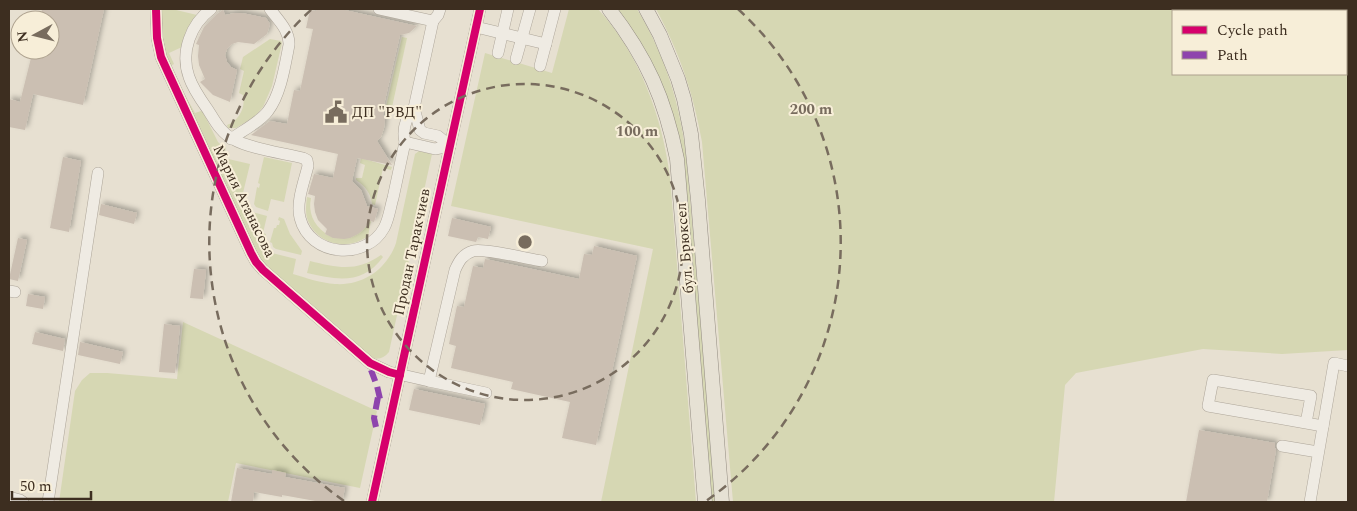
<svg xmlns="http://www.w3.org/2000/svg" width="1357" height="511" viewBox="0 0 1357 511" font-family="Spectral,serif">
<defs>
<filter id="shadow"><feDropShadow dx="3" dy="-3" stdDeviation="2.5" flood-color="#0004"/></filter>
</defs>
<rect width="100%" height="100%" fill="#e7e0d1"/>
<g fill="#d6d7b3" fill-rule="evenodd">
<path d="M161 9H172L197 15 186 31 182 47 169 53 174 64 170 66C162 48 161 29 161 9Z"/>
<path d="M569 9H598C640 55 662 116 670 177L696 502H601L653 249 451 206 485 53 552 73Z"/>
<path d="M618 9H637C666 57 681 107 687 163L716 502H712L688 213 663 87 645 50Z"/>
<path d="M656 9H1348V350L1282 354 1203 349 1076 373 1065 385 1054 502H733L702 142C693 92 680 54 656 9ZM1173 11H1346V74H1173Z"/>
<polygon points="402,37 407,38 391,112 385,111"/>
<path d="M270 39 281 41 282 43 272 86 263 107 254 117 236 128H228L227 125C239 121 246 107 243 95L239 93 244 71 240 69 243 57Z"/>
<path d="M185 95 195 113 201 111 203 112 218 142 220 144 226 147 224 158 250 164 243 193 245 194C243 202 246 206 253 210L252 212 267 216 263 233 266 234 264 243 266 247 273 251 272 253 296 259 293 274C306 278 321 283 335 284 363 286 387 269 396 243L415 154 419 151 432 154 389 352C384 358 379 360 372 358L267 266 258 255 183 96Z"/>
<polygon points="264,157 292,163 284,202 271,199 268,211 256,207 254,204 257,187 259,188 260,184 258,183"/>
<path d="M361 158 392 167 391 170 383 168 375 205 372 204C371 193 365 186 356 180V178H362L365 165 360 163Z"/>
<path d="M307 197 311 198C308 212 313 224 325 233V234C342 243 360 236 370 221H371L368 236C348 251 318 245 308 221 305 213 306 205 307 197Z"/>
<polygon points="279,217 284,219 290,234 302,251 301,255 276,249 273,247 272,243 270,242 274,228 276,228 277,225 279,225 280,221 278,220"/>
<path d="M381 255 383 257C363 285 337 280 307 273L310 261C338 268 357 272 381 255Z"/>
<polygon points="183,322 377,411 360,488 236,463 228,502 59,502 75,391 82,380 90,373 107,373 177,379"/>
</g>
<g fill="#cbbfb2" filter="url(#shadow)">
<polygon points="42,9 104,9 83,105 33,94 25,130 9,127 9,99 20,102 33,50 50,50 50,20 40,20"/>
<polygon points="317,9 340,9 417,26 409,33 400,35 383,109 384,109 383,115 385,119 384,128 381,137 377,141 392,165 357,158 352,181 361,190 367,206 378,209 374,222 370,221 363,230 358,234 350,238 344,239 333,238 325,234 327,229 318,220 315,212 314,204 315,196 308,194 314,174 333,178 338,154 251,135 270,121 287,124 294,90 300,91 313,29 306,28 310,10 316,11"/>
<polygon points="223,10 225,15 235,13 242,13 266,18 270,24 267,34 254,44 238,42 232,44 227,49 225,55 227,62 231,67 237,70 230,102 213,95 200,82 205,79 199,65 198,56 199,45 196,44 204,27 217,14"/>
<polygon points="63,157 81,161 69,232 50,228"/>
<polygon points="101,204 137,213 134,224 99,215"/>
<polygon points="452,218 491,227 488,239 478,237 476,242 448,236"/>
<polygon points="18,238 27,240 18,281 9,279"/>
<polygon points="594,246 637,256 596,445 562,438 570,402 511,389 513,382 451,368 456,346 449,344 457,306 464,307 473,266 483,268 485,259 579,279 584,254 592,255"/>
<polygon points="194,269 206,270 203,299 190,298"/>
<polygon points="28,294 45,297 43,309 26,306"/>
<polygon points="164,324 180,326 175,373 159,372"/>
<polygon points="35,332 65,339 63,351 32,344"/>
<polygon points="80,342 123,352 120,364 78,355"/>
<polygon points="414,389 485,404 480,425 409,410"/>
<polygon points="1199,430 1275,443 1275,448 1276,450 1267,502 1186,502"/>
<polygon points="237,468 272,474 272,470 286,473 285,477 345,488 342,502 321,502 282,495 282,497 254,492 253,502 231,502"/>
</g>
<g fill="none" stroke-linecap="round" stroke-linejoin="round">
<defs>
<g id="minor">
<path d="M156 9 157 38 161 57 251 253 256 262 263 270 370 363 389 372 429 381 455 270C459 261 463 254 473 251 483 248 529 259 542 261"/>
<path d="M211 9C191 24 180 52 189 77 193 89 201 100 208 110 215 121 221 133 233 139 250 149 283 153 303 158L307 160 308 166C304 182 296 202 300 218 310 257 366 261 384 228 389 219 390 208 393 198 397 179 401 161 405 142 402 130 406 118 414 108L433 21 438 15 440 9"/>
<polyline points="379,9 433,21"/>
<polyline points="476,27 546,44"/>
<polyline points="498,53 508,9"/>
<polyline points="516,59 530,9"/>
<polyline points="540,66 555,9"/>
<polyline points="414,108 420,130 424,133 438,136 450,146"/>
<path d="M231 139C242 131 260 122 268 111 281 94 285 65 289 45 290 31 278 20 270 9"/>
<polyline points="405,142 435,149 450,146"/>
<polyline points="9,291 15,292"/>
<polyline points="429,381 486,393"/>
<polyline points="1306,423 1311,396 1213,380 1208,406 1323,426"/>
<polyline points="1282,446 1318,452"/>
<polyline points="9,497 20,500 23,502"/>
<polyline points="48,502 98,173"/>
<polyline points="372,502 480,9"/>
<polyline points="1310,502 1334,363 1348,366"/>
</g>
<g id="major">
<path d="M609 9C647 58 665 99 677 159L705 502"/>
<polyline points="646,9 660,35 678,79 684,99 691,134 698,200 722,502"/>
</g>
</defs>
<use href="#minor" stroke="#ada599" stroke-width="12"/>
<use href="#major" stroke="#928b80" stroke-width="15"/>
<use href="#minor" stroke="#efebe3" stroke-width="11"/>
<use href="#major" stroke="#e6e1d4" stroke-width="14"/>
<g stroke="#8e44ad" stroke-width="6" stroke-dasharray="12 6" stroke-linecap="butt">
<polyline points="371,370 377,386 381,403"/>
<polyline points="376,427 374,418 378,397"/>
</g>
<defs>
<g id="cycleway">
<polyline points="156,9 157,38 161,57 251,253 256,262 263,270 370,363 389,372 400,375"/>
<polyline points="372,502 480,9"/>
</g>
</defs>
<use href="#cycleway" stroke="#f7eed8" stroke-width="11"/>
<use href="#cycleway" stroke="#d6006c" stroke-width="8"/>
</g>
<g fill="none" stroke="#786c5e" stroke-width="2.5" stroke-dasharray="9 6">
<circle cx="525" cy="242" r="158"/>
<path d="M344 501A316 316 0 0 1 312 9M738 9A316 316 0 0 1 706 501"/>
</g>
<defs>
<symbol id="civic-bare" viewBox="-9 -9 18 18"><path d="M-.6-6.5H3V-4.5H.6V-3L4-1V1h2V6H-6V1h2V-1L-.6-3ZM-1.2 2.5V6h2.4V2.5Z" fill="#786c5e" stroke="#f7eed8" stroke-width="2.5" paint-order="stroke"/></symbol>
</defs>
<g fill-rule="evenodd">
<use href="#civic-bare" x="320" y="96" width="32" height="32"/>
</g>
<g text-anchor="middle" dominant-baseline="central" stroke-width="4" stroke-linejoin="round" paint-order="stroke">
<g font-size="15" fill="#3d2e20" stroke="#f7eed8" text-anchor="start">
<text x="352" y="112">ДП "РВД"</text>
</g>
<g font-size="15" fill="#3d2e20" stroke="#f7eed8">
<text transform="translate(244 201) rotate(64)">Мария Атанасова</text>
<text transform="translate(685 248) rotate(-95)">бул. Брюксел</text>
<text transform="translate(412 252) rotate(-78)">Продан Таракчиев</text>
</g>
</g>
<circle cx="525" cy="242" r="8" fill="#786c5e" stroke="#f7eed8" stroke-width="2.5"/>
<g font-size="15" text-anchor="middle" font-weight="bold" fill="#786c5e" stroke="#f7eed8" stroke-width="4" stroke-linejoin="round" paint-order="stroke">
<text x="811" y="114">200 m</text>
<text x="637" y="136">100 m</text>
</g>
<rect width="1357" height="511" fill="none" stroke="#3d2e20" stroke-width="20"/>
<rect x="1172" y="10" width="175" height="65" fill="#f7eed8" stroke="#ada18e"/>
<rect x="1182" y="26" width="25" height="8" fill="#d6006c" stroke="#ada18e"/>
<text x="1217" y="35" font-size="15" fill="#3d2e20">Cycle path</text>
<rect x="1182" y="51" width="25" height="8" fill="#8e44ad" stroke="#ada18e"/>
<text x="1217" y="60" font-size="15" fill="#3d2e20">Path</text>
<g transform="translate(35 35) rotate(263)"><circle r="24" fill="#f7eed8" stroke="#ada18e"/>
<path d="M0-4L9 19L0 12L-9 19Z" fill="#786c5e"/>
<text y="-8" font-size="14" font-weight="bold" text-anchor="middle" fill="#3d2e20">N</text>
</g>
<path d="M12 491v8h79v-8" fill="none" stroke="#3d2e20" stroke-width="2.5"/>
<text x="20" y="491" font-size="15" fill="#3d2e20" stroke="#f7eed8" stroke-width="4" paint-order="stroke">50 m</text>
</svg>
